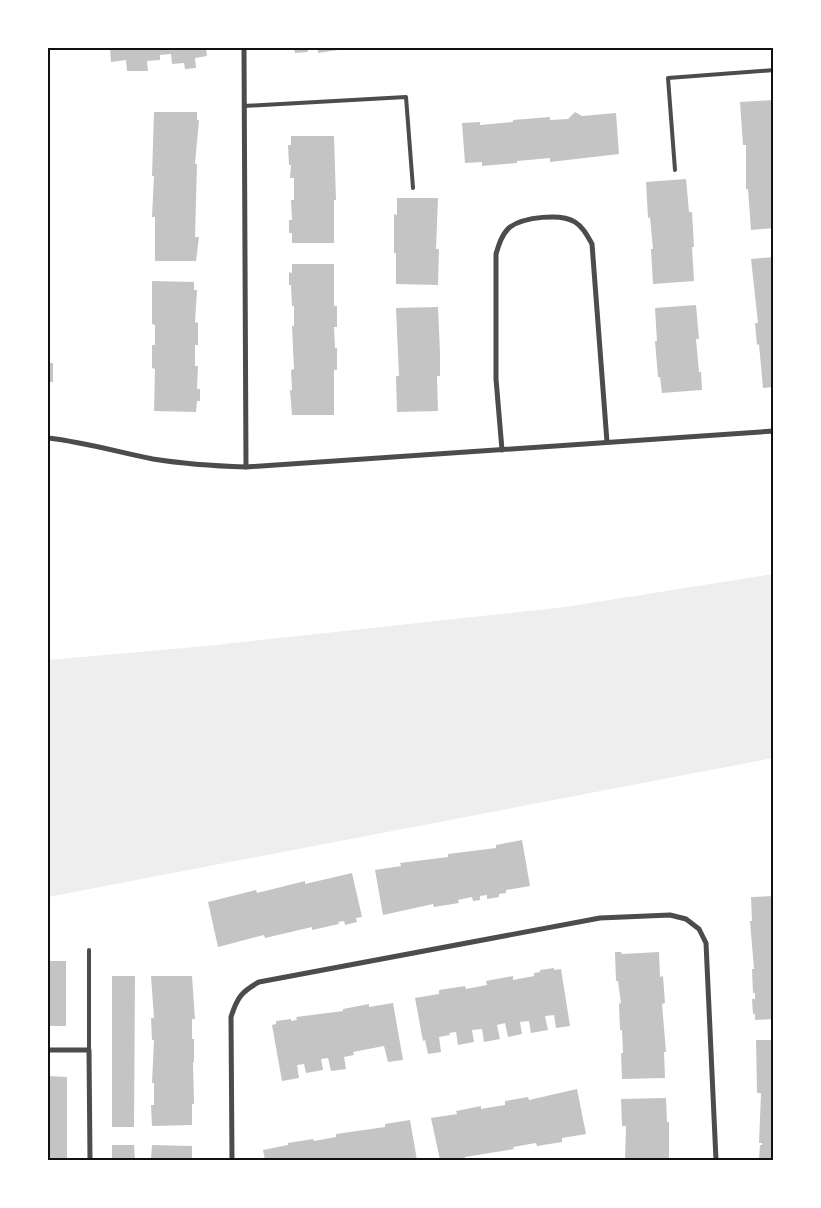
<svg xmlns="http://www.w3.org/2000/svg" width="821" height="1208" viewBox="0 0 821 1208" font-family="'Varela Round',sans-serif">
<rect width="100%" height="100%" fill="#fff"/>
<polygon fill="#eee" points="773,574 773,758 48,897 48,660 206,646 565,607"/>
<g fill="#c4c4c4">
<polygon points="110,48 206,48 207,56 195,58 196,68 185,69 184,63 172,64 171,54 160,55 160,60 147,61 148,71 127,71 126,60 111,62"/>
<polygon points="294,48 307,48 308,52 295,53"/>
<polygon points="318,48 344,48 344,49 318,53"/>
<polygon points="774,100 774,228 751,230 748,189 746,189 746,145 743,145 740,102"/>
<polygon points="154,112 197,112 197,120 199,120 195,164 197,164 195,237 199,237 196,261 155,261 155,217 152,217 154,176 152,176"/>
<polygon points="575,112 582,116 616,113 619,154 550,162 550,158 517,161 517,163 482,166 482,162 465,163 462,123 480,122 480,125 513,122 513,120 550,117 550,120 568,119"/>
<polygon points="291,136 334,136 336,200 334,200 334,243 292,243 292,233 289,233 289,220 292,220 291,200 294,200 294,178 290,178 291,165 289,165 288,145 291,145"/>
<polygon points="686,179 689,212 692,212 694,247 692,247 694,281 653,284 651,249 653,249 650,217 648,218 646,182"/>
<polygon points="397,198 438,198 436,249 439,249 438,285 396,284 396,253 394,253 394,214 397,215"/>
<polygon points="774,257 774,387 763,388 759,344 757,345 755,323 758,323 751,259"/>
<polygon points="292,264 334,264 334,306 337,306 337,327 334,327 335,348 337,348 337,370 334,370 334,415 292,415 290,390 292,390 291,370 294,369 292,326 294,326 294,306 292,306 291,285 289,285 289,272 292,273"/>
<polygon points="152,281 194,282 194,290 197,290 195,322 198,323 198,345 195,345 195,366 198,366 197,389 200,389 200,401 197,401 196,412 154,411 155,369 152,368 152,345 155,345 155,325 152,324"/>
<polygon points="696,305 699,339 696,339 699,372 701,372 702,390 662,393 660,377 658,377 655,341 657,341 655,308"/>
<polygon points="438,307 440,352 440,376 437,376 438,411 397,412 396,376 399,376 396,308"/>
<rect x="48" y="363" width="5" height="19"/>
<polygon points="522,840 530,886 506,890 506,893 499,894 499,897 487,899 487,895 480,896 480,900 473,901 472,897 458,900 459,903 434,907 433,904 383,915 375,870 401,866 400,863 448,857 448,854 496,848 496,845"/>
<polygon points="352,873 362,917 356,918 357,922 345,925 344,921 338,922 339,924 312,930 312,927 265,938 264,935 218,947 208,902 256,890 257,893 305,881 305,884"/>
<polygon points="774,896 774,1019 755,1020 755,1014 753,1014 752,999 755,999 755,993 753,993 752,969 754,969 750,921 752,921 751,897"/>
<polygon points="615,952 621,952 622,954 659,952 660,977 663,976 665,1003 662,1004 666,1052 664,1052 665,1078 622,1079 621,1053 623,1053 622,1030 620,1030 619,1003 621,1004 618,981 616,981"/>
<rect x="48" y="961" width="18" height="65"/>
<polygon points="554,968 554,970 561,969 570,1026 556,1028 554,1015 545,1016 548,1030 531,1033 529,1021 520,1022 522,1034 508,1037 505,1023 497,1025 500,1039 484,1042 482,1029 472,1030 474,1042 458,1045 456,1032 449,1033 450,1035 439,1037 441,1052 428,1054 425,1040 423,1041 415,998 439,994 439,990 465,986 466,989 487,985 486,981 513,976 513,980 534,976 534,973 540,972 540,970"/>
<polygon points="112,976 135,976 134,1127 112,1127"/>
<polygon points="151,976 192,976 195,1019 192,1019 192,1039 194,1039 194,1062 193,1062 194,1104 192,1104 192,1125 152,1126 151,1105 154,1105 154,1083 152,1083 154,1040 152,1040 151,1018 154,1018"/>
<polygon points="393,1003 403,1060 388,1062 384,1046 353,1052 354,1055 344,1057 346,1069 331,1071 328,1058 321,1059 323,1070 306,1073 304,1064 297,1065 299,1078 282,1081 272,1025 276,1024 276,1021 291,1019 291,1021 297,1020 296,1017 343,1011 343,1009 369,1004 369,1007"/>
<polygon points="756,1040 774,1040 774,1160 759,1160 760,1145 762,1145 762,1143 759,1143 761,1093 757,1093"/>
<polygon points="48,1076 67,1077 67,1160 48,1160"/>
<polygon points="577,1089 586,1134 562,1138 562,1142 537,1146 536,1143 513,1147 514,1149 465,1157 465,1159 440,1160 431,1118 457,1114 456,1111 481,1106 481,1109 505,1105 505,1101 528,1097 529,1100"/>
<polygon points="666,1098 667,1122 669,1122 669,1160 625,1160 626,1126 622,1126 621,1099"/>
<polygon points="410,1120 417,1160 265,1160 263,1150 288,1145 288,1143 313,1139 314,1141 336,1137 336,1134 385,1127 385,1124"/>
<polygon points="112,1145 134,1145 135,1160 112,1160"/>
<polygon points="152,1145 192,1146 192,1160 151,1160"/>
</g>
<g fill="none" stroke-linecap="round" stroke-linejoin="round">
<g stroke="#4c4c4c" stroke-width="4">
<polyline points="244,106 406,97 413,188"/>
<polyline points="675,170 668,78 774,70"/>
<polyline points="89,950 89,1050"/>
</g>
<g stroke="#4c4c4c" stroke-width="5">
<polyline points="244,48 246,467"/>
<path d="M48 438C84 442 118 452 153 459 184 464 214 466 246 467L774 431"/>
<path d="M502 450 496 379V254C499 244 502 234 510 227 524 217 561 213 575 222 583 227 587 235 592 244L607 442"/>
<polyline points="48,1050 89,1050 90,1160"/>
<path d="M232 1160 231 1017C237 998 241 992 259 982L600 918 670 915 686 919 699 929 706 943 716 1160"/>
</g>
</g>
<rect width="821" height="1208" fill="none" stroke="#ffffff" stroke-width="98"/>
<rect x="49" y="49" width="723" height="1110" fill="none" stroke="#111" stroke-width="2"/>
</svg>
